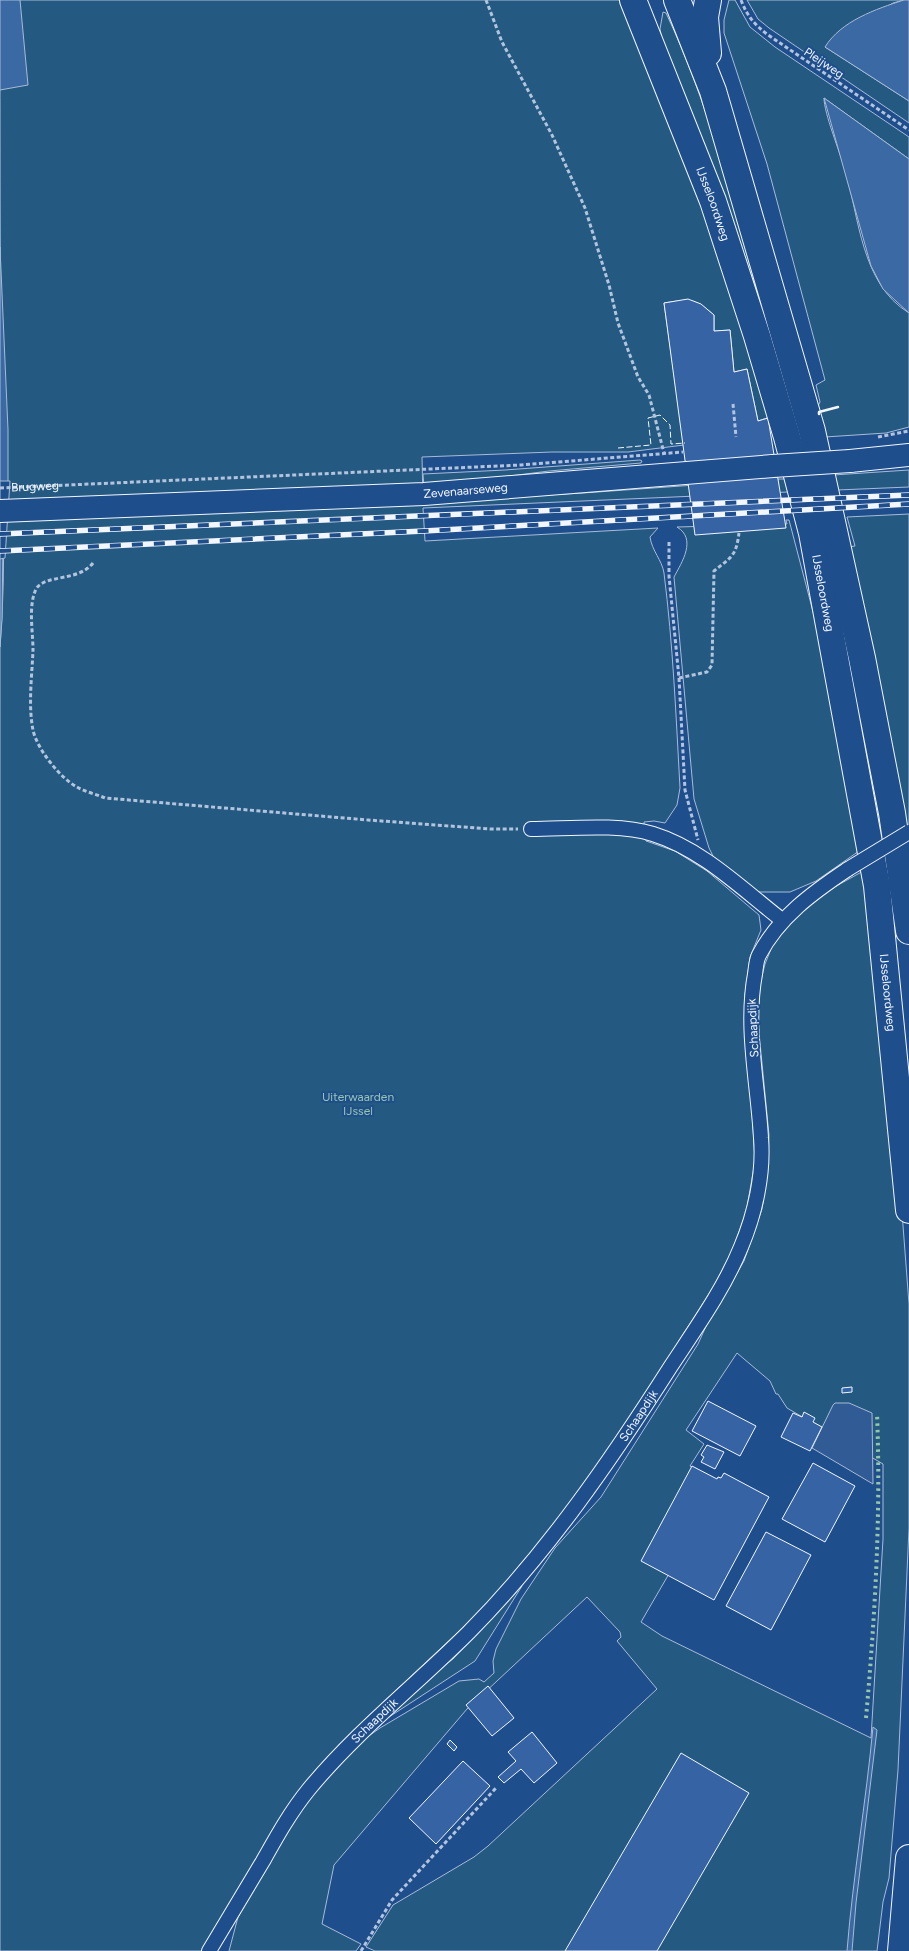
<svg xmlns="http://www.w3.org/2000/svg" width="909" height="1951" viewBox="0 0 909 1951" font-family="Figtree,sans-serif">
<rect width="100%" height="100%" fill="#1f4e8c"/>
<g fill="#245a82" stroke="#a8bbd7" fill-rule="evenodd">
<path d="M0 0H619L673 130 723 262 770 417 758 421 747 369 734 372 730 330 714 331V315C693 297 690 299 664 303L684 445 628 452H552L422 457 423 502 583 493 779 479H785L788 492 423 508 425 541 658 528 650 537C652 551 662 560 664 573 673 644 676 716 680 788L677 805 665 823 654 821 644 822 646 841 675 851 707 871 759 915 761 930 750 957 745 995 755 1161 746 1213 732 1251 714 1286 594 1474 555 1524 496 1595 471 1620 359 1725 322 1763 277 1824 220 1923 202 1951H0V647C7 562 2 475 1 390 0 260 0 130 0 0Z"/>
<path d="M729 0H735L750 27 775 47 909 137V159L824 98C824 113 840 153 845 169 859 217 861 284 909 313V427L886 433 825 437 817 408 820 402 816 385 825 380 767 164 724 33V20Z"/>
<polygon points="747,0 904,0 893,3 825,47 909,101 909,123 769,28 758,19"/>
<path d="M663 12 666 13C709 104 733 202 760 299L662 39 660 29Z"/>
<polygon points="640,460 642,461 641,463 549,471 424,487 423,474 505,470"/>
<polygon points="909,470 909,487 837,490 833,475"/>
<polygon points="909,514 909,826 904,829 848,547 855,546 847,517"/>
<path d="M786 520H789L822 646 859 851 816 881 790 892H755L718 866 709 848 694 799 674 577C682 562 697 539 677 527L787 524Z"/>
<path d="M867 869 896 1134 909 1304V1528L898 1770 889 1878 883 1902 877 1951H375L366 1947 393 1905 474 1857 488 1846 657 1689 617 1641 621 1637 620 1632 587 1597 467 1709 334 1865 322 1924 361 1944 356 1951H229L238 1917 287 1831 309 1799 328 1777 363 1740 380 1728 459 1681 479 1679 484 1682 494 1673 493 1661 496 1649 521 1599 555 1548 601 1497 698 1344 707 1324 744 1261 762 1209 768 1163 769 1135 757 1012 759 988 765 964 773 944 792 918 829 890ZM737 1353 770 1381 776 1394H778L787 1408 883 1464V1539L871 1738 662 1636 641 1622 720 1486 690 1466 704 1444 686 1430Z"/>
<polygon points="522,1586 475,1661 389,1717 437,1671 453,1659"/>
</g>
<polygon fill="#305b95" stroke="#a8bbd7" points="835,1403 849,1403 872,1413 873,1484 812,1448 833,1405"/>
<g fill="#3b69a3" stroke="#a8bbd7">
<polygon points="0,0 20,0 28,85 0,90"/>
<path d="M904 0H909V101L825 47C841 21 876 9 904 0Z"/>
<polygon points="824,98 909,159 909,313 883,289 871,266"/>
<polygon points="0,247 8,430 8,493 3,539 2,619 0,647"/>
<path d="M873 1727 877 1730 856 1903 852 1951H847C853 1876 866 1802 873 1727Z"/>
</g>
<polygon fill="#1f4e8c" stroke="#a8bbd7" points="0,481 10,481 5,558 0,559"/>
<g fill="#3563a3" stroke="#f2f6ff">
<polygon points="688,299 701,304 714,315 714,331 730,330 734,372 747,369 758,421 768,418 786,528 695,535 664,303"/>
<polygon points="852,1387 852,1392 842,1393 842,1388"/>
<polygon points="708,1401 756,1426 740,1456 692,1431"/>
<polygon points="804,1412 815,1418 813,1422 822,1427 810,1451 781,1437 793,1413 802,1417"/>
<polygon points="707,1445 724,1452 715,1469 701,1462 704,1457 701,1455"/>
<polygon points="813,1463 855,1486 825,1542 782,1519"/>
<polygon points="692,1466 717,1479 718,1477 721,1478 724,1473 769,1497 714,1600 641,1561"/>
<polygon points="766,1532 811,1555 771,1630 726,1606"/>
<polygon points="488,1686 514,1718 492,1736 466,1705"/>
<polygon points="532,1732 557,1763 534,1783 521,1769 504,1783 498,1777 516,1761 508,1752"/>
<polygon points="450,1740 457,1747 454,1751 447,1744"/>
<polygon points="681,1753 749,1793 657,1951 565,1951"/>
<polygon points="463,1761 490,1786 436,1844 409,1818"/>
</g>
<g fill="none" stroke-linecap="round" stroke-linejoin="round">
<defs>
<g id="street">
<path d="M531 829C567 829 618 823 653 834 702 849 742 889 782 920"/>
<path id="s2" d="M209 1951C227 1921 245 1891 263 1861 277 1836 291 1811 309 1789 357 1731 416 1685 469 1632 548 1552 611 1460 671 1366 696 1328 724 1289 741 1247 755 1214 764 1174 761 1138 758 1084 745 1028 755 974 756 968 756 961 759 955 779 917 812 893 848 869"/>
</g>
<g id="primary">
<polyline points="850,461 909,455"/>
<path id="s3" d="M0 511 424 494 773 466"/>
</g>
<g id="highway">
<path id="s4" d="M633 0 713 201 757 336 787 437 812 533 877 886 909 1210"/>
<polyline points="677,0 713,91 812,431 862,658 892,813 909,931"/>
<polyline points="708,53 705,17 708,0"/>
<polyline points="901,1951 909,1858"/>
</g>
</defs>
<use href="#street" stroke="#f2f6ff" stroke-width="16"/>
<use href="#primary" stroke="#f2f6ff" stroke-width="24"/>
<use href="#highway" stroke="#f2f6ff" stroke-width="28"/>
<g stroke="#b3c4dc" stroke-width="3" stroke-dasharray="4 2.5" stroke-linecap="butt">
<polyline points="486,0 502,42 552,135 585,208 609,285 618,323 638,377 649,395 664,453"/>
<path d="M741 0C747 16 754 24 768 35L909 130"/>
<polyline points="733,404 736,437"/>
<polyline points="878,437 909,431"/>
<path id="s1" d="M0 488 521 465 683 452"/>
<polyline points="669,542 669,576 679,678 685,790 698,840"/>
<path d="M93 563C78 582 45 574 36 589 28 606 33 632 33 650 32 676 28 705 33 730 37 749 60 778 77 787 85 792 96 794 105 798L368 820 490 829H518"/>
<path d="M679 678 707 672 712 665 714 571C731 557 736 557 739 533"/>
<polyline points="361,1951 392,1900 496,1788"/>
</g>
<use href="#street" stroke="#1f4e8c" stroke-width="14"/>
<use href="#primary" stroke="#1f4e8c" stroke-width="22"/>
<use href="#highway" stroke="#1f4e8c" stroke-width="26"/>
<defs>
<g id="rail">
<polyline points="0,534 909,495"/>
<polyline points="0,551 424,531 909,504"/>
</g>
</defs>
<use href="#rail" stroke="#f2f6ff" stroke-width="5.5"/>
<use href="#rail" stroke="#1f4e8c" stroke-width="4" stroke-dasharray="11" stroke-linecap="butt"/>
<defs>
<polyline id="street-bridge" points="848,869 909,832"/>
<polyline id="primary-bridge" points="773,466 850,461"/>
</defs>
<use href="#street-bridge" stroke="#f2f6ff" stroke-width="16" stroke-linecap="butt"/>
<use href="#primary-bridge" stroke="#f2f6ff" stroke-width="24" stroke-linecap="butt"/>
<use href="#street-bridge" stroke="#1f4e8c" stroke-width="14"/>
<use href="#primary-bridge" stroke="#1f4e8c" stroke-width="22"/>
<path stroke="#97c8a6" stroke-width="4" stroke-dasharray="2.5 4" stroke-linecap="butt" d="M866 1718C875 1616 881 1515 877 1413"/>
<polyline stroke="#f2f6ff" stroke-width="1" stroke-dasharray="6 2.5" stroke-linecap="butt" points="618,448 651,445 648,418 660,415 670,425 671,444 685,443"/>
<polyline stroke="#f2f6ff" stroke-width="2.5" points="819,414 819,412 838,407"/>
</g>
<g text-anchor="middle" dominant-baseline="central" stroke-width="4" stroke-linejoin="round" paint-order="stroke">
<g font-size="12" fill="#f2f6ff" stroke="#1f4e8c">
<text transform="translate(824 63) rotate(34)">Pleijweg</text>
<text stroke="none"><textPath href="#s4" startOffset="219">IJsseloordweg</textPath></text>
<text stroke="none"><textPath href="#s1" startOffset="35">Brugweg</textPath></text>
<text stroke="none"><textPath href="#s3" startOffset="466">Zevenaarseweg</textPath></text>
<text stroke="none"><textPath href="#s4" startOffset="624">IJsseloordweg</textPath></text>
<text stroke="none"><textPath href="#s4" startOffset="1029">IJsseloordweg</textPath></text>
<text transform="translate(753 1028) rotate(-93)">Schaapdijk</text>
<text stroke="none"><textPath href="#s2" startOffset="690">Schaapdijk</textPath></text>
<text stroke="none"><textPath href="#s2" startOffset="285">Schaapdijk</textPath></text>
</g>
<g font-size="12" fill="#97c8a6" stroke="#1f4e8c">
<text x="358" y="1097">Uiterwaarden<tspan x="358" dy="14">IJssel</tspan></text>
</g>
</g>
</svg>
